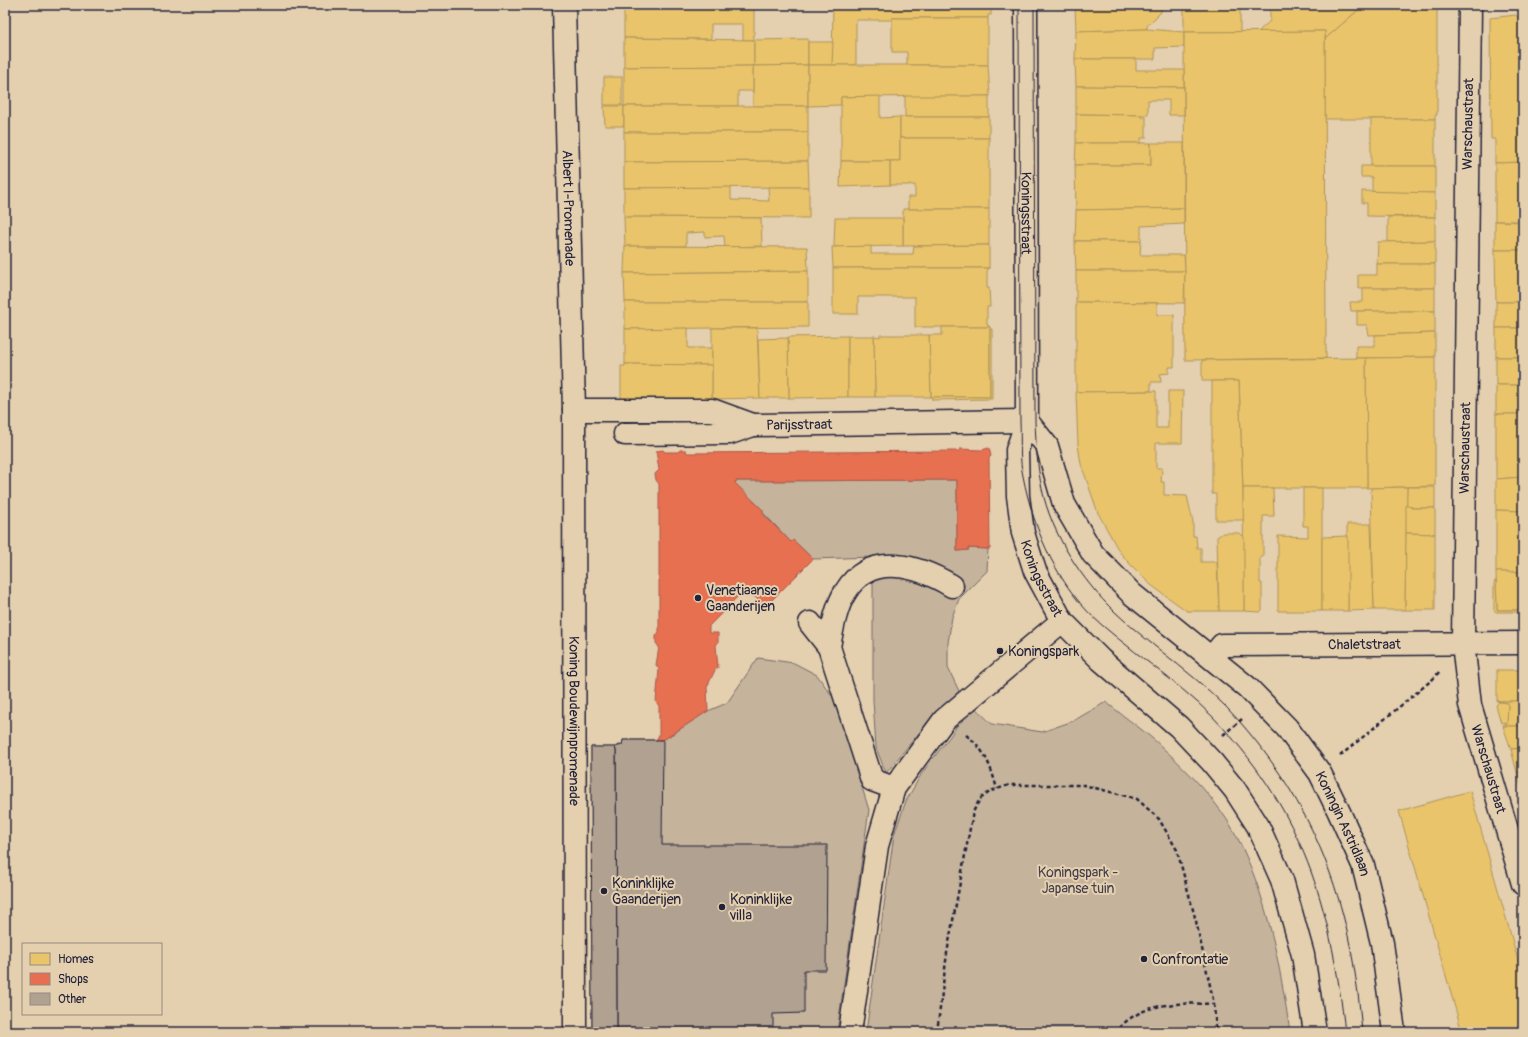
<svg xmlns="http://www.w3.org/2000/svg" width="1528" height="1037" viewBox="0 0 1528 1037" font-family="Pangolin,sans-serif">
<rect width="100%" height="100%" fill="#e4cfae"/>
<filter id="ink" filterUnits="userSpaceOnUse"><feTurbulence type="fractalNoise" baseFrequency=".025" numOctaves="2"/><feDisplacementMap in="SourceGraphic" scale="8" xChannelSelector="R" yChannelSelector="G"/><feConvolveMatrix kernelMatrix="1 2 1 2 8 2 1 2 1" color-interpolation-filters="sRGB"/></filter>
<g filter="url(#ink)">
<g fill="#c5b39b" stroke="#746a6b">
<polygon points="957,480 957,551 968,550 968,548 988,549 987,571 959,599 952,617 948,643 948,668 959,691 934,715 886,773 876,748 873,700 873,557 813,559 793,540 791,542 735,483 736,481"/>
<polygon points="758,658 794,663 817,675 835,700 869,810 837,1032 592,1032 591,747 618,747 618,745 622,745 623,740 663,740 708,711 727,703"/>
<path d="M1106 702C1125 718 1147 732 1165 750 1194 777 1224 808 1241 845 1269 904 1280 967 1290 1032H866L894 835 906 801 922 773 951 735 971 704 992 724 1042 732 1073 721Z"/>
</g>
<g fill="#e9c46a" stroke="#ad935c">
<polygon points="624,5 725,5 725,7 624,8"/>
<polygon points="833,5 991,5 991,15 988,15 988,18 892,18 892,20 856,20 856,65 832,65"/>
<polygon points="1075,5 1161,5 1161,12 1147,26 1147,29 1076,31"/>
<rect x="1184" y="5" width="56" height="27"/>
<polygon points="1276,5 1364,5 1325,39 1325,31 1258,32 1270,21 1270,8"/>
<polygon points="1364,5 1425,5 1437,9 1437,115 1435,115 1435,119 1325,119 1325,39"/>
<polygon points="754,7 754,40 743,40 743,24 711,24 711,39 624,38 624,8"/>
<polygon points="1516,15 1523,25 1523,162 1495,163 1495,139 1491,139 1490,18"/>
<polygon points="892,18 988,18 988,65 907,65 907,52 892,52"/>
<polygon points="1147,29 1184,32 1184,47 1155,48 1155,59 1075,59 1076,31"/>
<polygon points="1325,31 1326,358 1185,360 1184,32"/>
<polygon points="624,38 754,40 754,66 624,67"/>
<polygon points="808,39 808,65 754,66 754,40"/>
<polygon points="808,42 833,42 832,65 808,65"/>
<polygon points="1075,59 1136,59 1136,70 1184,70 1184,87 1076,86"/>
<polygon points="808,65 808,106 753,106 753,66"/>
<polygon points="808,65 988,65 990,96 841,97 841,105 808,106"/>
<polygon points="753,66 753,91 738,91 738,106 624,106 624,67"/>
<rect x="604" y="77" width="18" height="28"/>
<polygon points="1076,86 1184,87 1184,115 1169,115 1169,100 1148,100 1148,115 1076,114"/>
<polygon points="880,96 880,118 900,117 900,161 841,161 841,97"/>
<rect x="905" y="96" width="84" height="21"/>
<polygon points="604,106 624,106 624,126 605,126"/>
<rect x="624" y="106" width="184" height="26"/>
<polygon points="1076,114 1141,115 1141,117 1146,117 1146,138 1141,138 1141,143 1076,143"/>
<rect x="900" y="117" width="89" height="21"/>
<rect x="1371" y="119" width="64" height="47"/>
<polygon points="624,132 808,132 808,161 624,162"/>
<polygon points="900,138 989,138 989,209 908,209 908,197 915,197 915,185 890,185 890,161 900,161"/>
<polygon points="1076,143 1151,143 1151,165 1075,165"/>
<polygon points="1151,143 1184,143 1184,208 1076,210 1075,165 1151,165"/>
<polygon points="808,161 809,187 624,188 624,162"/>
<polygon points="841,161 890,161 890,185 840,187"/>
<polygon points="1523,162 1523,221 1495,221 1495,163"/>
<polygon points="1361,166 1435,166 1435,193 1372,192 1372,177 1361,177"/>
<polygon points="731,187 731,200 769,201 768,187 809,187 809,218 624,217 624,188"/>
<polygon points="1362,191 1435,193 1435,217 1367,216 1367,203 1362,203"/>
<polygon points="1184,208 1184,224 1141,226 1141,241 1075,241 1076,210"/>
<polygon points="903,209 989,209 989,245 903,246"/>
<polygon points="624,217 761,218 762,246 725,247 724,236 705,237 705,232 686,233 686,246 625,246"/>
<polygon points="1388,217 1435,217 1435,241 1388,242"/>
<polygon points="835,218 903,218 903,246 834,247"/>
<polygon points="1495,221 1523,222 1523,250 1495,250"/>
<polygon points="1075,241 1141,241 1140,255 1184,255 1185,271 1076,271"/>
<polygon points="1435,241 1435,264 1377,264 1378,242"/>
<polygon points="989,245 989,268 833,268 832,247 871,246 871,254 913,254 914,246"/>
<polygon points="625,246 807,247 808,271 624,273"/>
<polygon points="1495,250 1523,250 1523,302 1496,302"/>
<polygon points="1377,264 1435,264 1435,288 1358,288 1358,275 1377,275"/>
<polygon points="833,268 989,268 987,271 987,288 989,288 990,307 987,307 987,324 990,327 915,327 915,297 858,297 858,314 833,314"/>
<polygon points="808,271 808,302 625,302 624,273"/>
<polygon points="1076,271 1185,271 1184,303 1076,302"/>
<polygon points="1363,288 1435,288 1435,311 1351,311 1350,302 1363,302"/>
<polygon points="625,302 808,302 808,327 625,329"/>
<polygon points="1076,302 1157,303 1157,315 1174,315 1174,367 1169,367 1169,373 1160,374 1161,382 1151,382 1151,391 1076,392"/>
<rect x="1496" y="302" width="27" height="26"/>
<polygon points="1357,311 1435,311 1435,333 1369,335 1367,325 1357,325"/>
<polygon points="942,327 990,327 990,397 931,397 929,335 942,335"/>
<polygon points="688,328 688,348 712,348 712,365 625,364 625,329"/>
<polygon points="712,328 757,328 760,398 712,399"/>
<rect x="1496" y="328" width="27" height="29"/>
<polygon points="990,329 992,329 992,399 932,400 932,397 990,397"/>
<polygon points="1435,333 1435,357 1356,358 1356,346 1375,346 1375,335"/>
<polygon points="880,335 929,335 931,397 875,397 874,336 880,337"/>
<polygon points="848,336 848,397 789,398 788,337"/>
<polygon points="848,336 874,336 875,397 848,397"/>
<polygon points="788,338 789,398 760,398 758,339"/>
<polygon points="1435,357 1435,486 1367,488 1366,358"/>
<rect x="1496" y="357" width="27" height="28"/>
<polygon points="1366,358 1367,488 1243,488 1239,381 1202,381 1202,360"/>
<polygon points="625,364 712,365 712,399 709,399 709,402 621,403 621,366 625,366"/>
<polygon points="1212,381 1239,381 1244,520 1216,520 1216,494 1212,494"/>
<rect x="1496" y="385" width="27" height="29"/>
<polygon points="1156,391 1156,428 1168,428 1168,391 1183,391 1182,443 1156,443 1156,468 1162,468 1161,482 1164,482 1164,495 1187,496 1193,522 1193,536 1196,536 1197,548 1201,548 1201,562 1217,562 1219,611 1187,611 1151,585 1129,563 1119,551 1098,513 1081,464 1078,445 1076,392"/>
<polygon points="1496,414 1523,414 1523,477 1496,479"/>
<polygon points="1523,477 1523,511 1496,510 1496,479"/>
<polygon points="1407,487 1435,487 1435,508 1411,508 1411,506 1406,505"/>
<polygon points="1407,487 1405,610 1374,610 1371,488"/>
<polygon points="1243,488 1273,488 1274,516 1263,516 1263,557 1260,557 1260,583 1262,583 1262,610 1260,612 1244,611"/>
<polygon points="1303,488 1322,488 1322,611 1278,611 1278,536 1308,537 1308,526 1303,526"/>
<polygon points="1406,505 1411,506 1411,508 1435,508 1435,534 1406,533"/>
<polygon points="1496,510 1523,511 1523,572 1496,572"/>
<polygon points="1347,524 1371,524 1374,610 1348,611"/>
<polygon points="1223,533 1240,533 1244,537 1244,611 1219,611 1217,537"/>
<polygon points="1406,533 1435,534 1435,610 1405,610"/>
<polygon points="1348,536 1348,611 1322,611 1322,537"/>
<polygon points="1496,572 1523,572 1523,610 1497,610"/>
<polygon points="1496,580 1497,610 1523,610 1523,612 1496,612 1494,610 1494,583"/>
<rect x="1497" y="670" width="26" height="31"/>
<polygon points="1497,701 1523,701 1523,726 1503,726 1504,724 1507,724 1508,703"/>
<polygon points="1499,702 1508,703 1507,724 1504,722 1501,723 1496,705"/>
<polygon points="1503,726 1523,726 1523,748 1511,749"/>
<polygon points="1523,748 1523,771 1517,773 1511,749"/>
<polygon points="1523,771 1523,793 1517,773"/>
<polygon points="1470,791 1523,978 1523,1032 1462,1032 1399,811"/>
</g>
<polygon fill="#e76f51" stroke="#ac584a" points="989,448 991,456 989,458 990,549 968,548 969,550 957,551 957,480 736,481 735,483 763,510 763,514 791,542 793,540 813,559 765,607 746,588 709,626 709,633 718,633 718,643 716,645 718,668 716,668 707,687 708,711 663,740 656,740 659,735 659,706 656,702 659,669 656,665 659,647 656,643 656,636 659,632 659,484 656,480 655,474 659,470 656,451 663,450 665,452 678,452 680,450 686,450 687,453 959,451 960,449 981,450"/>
<g fill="#b1a190" stroke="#22223b">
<polygon points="623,740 663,740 662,845 827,845 826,970 804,970 804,1013 773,1014 773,1032 617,1032 616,751 615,747 622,745"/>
<polygon points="591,747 615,747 616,751 617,1032 592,1032"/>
</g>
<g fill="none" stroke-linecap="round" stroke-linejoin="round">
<defs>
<g id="minor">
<path id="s1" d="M564 5 574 410 575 1032"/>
<path id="s2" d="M1026 5 1027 421 1017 450 1018 496 1023 533 1035 571 1062 621 1101 660 1179 727 1212 762 1235 790 1258 826 1282 880 1303 955 1315 1032"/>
<path id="s3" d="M1470 5 1463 643 1470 705 1523 884"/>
<path id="s4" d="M574 410H712L753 425 1027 421"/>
<path id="s5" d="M1027 421 1047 446 1064 504 1093 554 1132 594 1247 687 1287 728 1320 773 1339 812 1363 865 1382 943 1394 1032"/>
<polyline points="625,434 730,433 753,425"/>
<polyline points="810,623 829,647 872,780 894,788"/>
<path d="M829 647C832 630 836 606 846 591 871 551 919 566 952 586"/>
<path id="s6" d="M1212 657 1222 645 1523 643"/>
<polyline points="850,1032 877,846 894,788 944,720 1062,621"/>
</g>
</defs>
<use href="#minor" stroke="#22223b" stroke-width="25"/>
<g stroke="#22223b" stroke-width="2.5" stroke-dasharray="4 3" stroke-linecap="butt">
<path d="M966 735C985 749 991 767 997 789"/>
<polyline points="1223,735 1242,719"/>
<polyline points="1340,756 1433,679 1440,671"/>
<polyline points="1214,1004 1216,1032"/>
<path d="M937 1032 947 953 973 812 980 799 991 791 1009 785H1084L1137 799 1159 819 1177 850 1196 921 1214 1004C1177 1003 1142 1001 1115 1032"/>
</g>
<use href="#minor" stroke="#e4cfae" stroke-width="22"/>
<g stroke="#22223b" stroke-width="1">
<path d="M1019 5 1020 422C1021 439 1019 459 1023 476 1034 532 1059 589 1103 626 1144 661 1191 691 1227 732 1307 822 1332 915 1345 1032"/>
<path d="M1034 5 1035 421C1036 444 1037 466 1042 489 1051 533 1082 581 1115 612 1155 650 1203 679 1240 722 1321 815 1352 911 1362 1032"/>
</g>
</g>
</g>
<g fill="#22223b" stroke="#e4cfae" stroke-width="1.5">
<circle cx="698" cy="598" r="4"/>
<circle cx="1000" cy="651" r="4"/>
<circle cx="604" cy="891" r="4"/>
<circle cx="722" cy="907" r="4"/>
<circle cx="1144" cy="959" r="4"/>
</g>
<g text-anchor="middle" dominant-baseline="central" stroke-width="4" stroke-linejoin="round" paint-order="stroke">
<g font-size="14" fill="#22223b" stroke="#e4cfae">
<text transform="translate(1468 124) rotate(-89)">Warschaustraat</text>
<text stroke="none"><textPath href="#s1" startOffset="203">Albert I-Promenade</textPath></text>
<text stroke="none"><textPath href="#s2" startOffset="208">Koningsstraat</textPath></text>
<text stroke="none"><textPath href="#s4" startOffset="228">Parijsstraat</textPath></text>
<text transform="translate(1465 448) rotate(-89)">Warschaustraat</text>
<text stroke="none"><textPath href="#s2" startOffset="579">Koningsstraat</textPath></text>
<text stroke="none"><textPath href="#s6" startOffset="158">Chaletstraat</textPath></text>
<text stroke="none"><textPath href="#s1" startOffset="716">Koning Boudewijnpromenade</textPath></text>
<text stroke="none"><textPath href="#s3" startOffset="767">Warschaustraat</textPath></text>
<text stroke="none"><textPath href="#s5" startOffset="523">Koningin Astridlaan</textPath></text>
</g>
<g font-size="14" fill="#22223b" stroke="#e4cfae" text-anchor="start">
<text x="706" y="590">Venetiaanse<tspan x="706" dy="16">Gaanderijen</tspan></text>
<text x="1008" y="651">Koningspark</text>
<text x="612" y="883">Koninklijke<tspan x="612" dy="16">Gaanderijen</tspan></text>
<text x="730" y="899">Koninklijke<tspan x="730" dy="16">villa</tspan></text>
<text x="1152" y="959">Confrontatie</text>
</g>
<g font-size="14" fill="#433f4e" stroke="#e4cfae">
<text x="1078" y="872">Koningspark -<tspan x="1078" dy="16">Japanse tuin</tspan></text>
</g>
</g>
<rect width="1528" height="1037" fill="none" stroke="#e4cfae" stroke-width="20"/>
<rect x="10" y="10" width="1508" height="1017" fill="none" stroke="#22223b" stroke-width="1.5" filter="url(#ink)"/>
<rect x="22" y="943" width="140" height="72" fill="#e4cfae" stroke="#968a80"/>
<rect x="30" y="953" width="20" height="12" fill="#e9c46a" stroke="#968a80"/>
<text x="58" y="963" font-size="12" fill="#22223b">Homes</text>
<rect x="30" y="973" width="20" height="12" fill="#e76f51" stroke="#968a80"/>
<text x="58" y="983" font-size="12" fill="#22223b">Shops</text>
<rect x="30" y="993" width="20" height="12" fill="#b1a190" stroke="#968a80"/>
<text x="58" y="1003" font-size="12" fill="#22223b">Other</text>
</svg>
